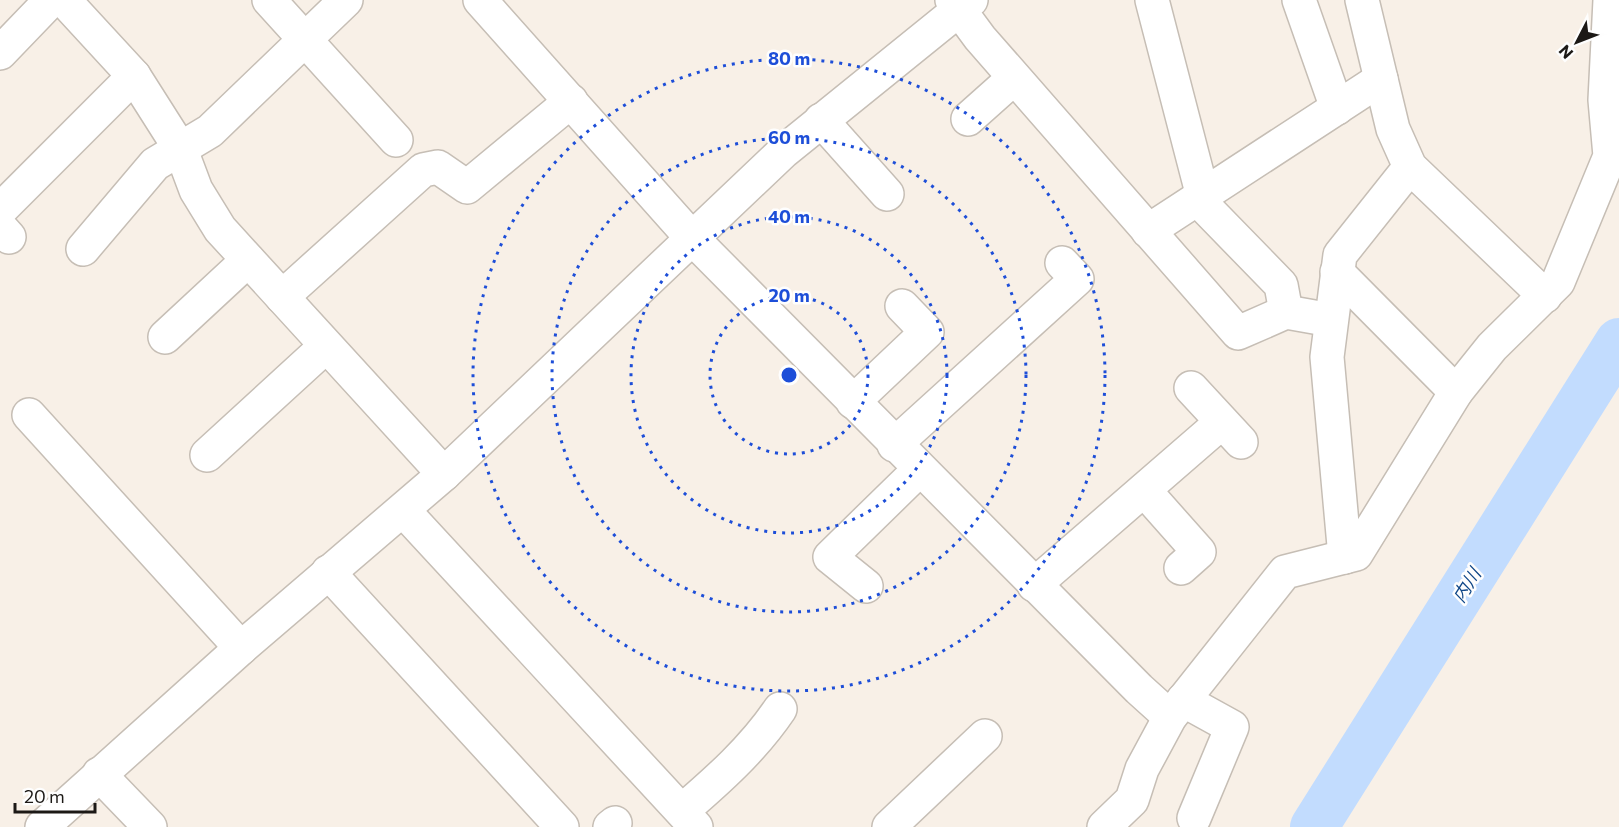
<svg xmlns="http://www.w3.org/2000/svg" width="1619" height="827" viewBox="0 0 1619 827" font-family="Commissioner,'Noto Sans JP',sans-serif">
<rect width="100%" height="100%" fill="#f8f0e7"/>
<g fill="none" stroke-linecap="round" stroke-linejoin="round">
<polyline stroke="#c2dcfe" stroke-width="48" points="1314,827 1619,342"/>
<defs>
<g id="minor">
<polyline points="64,0 134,76 181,150 196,190 220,229 444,474"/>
<polyline points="269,0 396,140"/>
<polyline points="480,0 691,237 1139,689 1170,717"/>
<polyline points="952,0 980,38 1238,333 1286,312 1331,320"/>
<polyline points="1152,0 1206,208 1281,285 1286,312"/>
<polyline points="1299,0 1337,108"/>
<polyline points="1362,0 1393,129 1410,167 1545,296"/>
<polyline points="0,53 51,0"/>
<polyline points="968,119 1014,78"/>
<polyline points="821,120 887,194"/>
<polyline points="0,210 134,76"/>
<polyline points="0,227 9,237"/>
<polyline points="1148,231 1381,79"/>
<polyline points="83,249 155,164 210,131 346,0"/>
<polyline points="1337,272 1456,392"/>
<polyline points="282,297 423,170 438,167 467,187 571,101"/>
<polyline points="165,337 248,260"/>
<polyline points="1191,388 1241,442"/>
<polyline points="853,402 927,332 902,306"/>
<polyline points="29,415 241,648"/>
<polyline points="894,445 1077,279 1062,263"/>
<polyline points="207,455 326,346"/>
<polyline points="1144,490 1199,552 1181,568"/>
<polyline points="403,510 696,827"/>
<polyline points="1345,557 1327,357 1340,255 1410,167"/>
<polyline points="328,572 562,827"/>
<polyline points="1034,585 1222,422"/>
<polyline points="866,586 830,557 919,470"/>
<polyline points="1183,700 1232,727 1194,818"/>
<polyline points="99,774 150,827"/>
<path d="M682 811C718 780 753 749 780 709"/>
<polyline points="42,827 241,648 444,474 783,152 971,0"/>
<polyline points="610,827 615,823"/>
<polyline points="889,827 985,736"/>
<polyline points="1104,827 1132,800 1142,769 1170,717 1285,572 1356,554 1456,392 1492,347 1558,282 1610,156 1605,100 1610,0"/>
</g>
</defs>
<use href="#minor" stroke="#c6beb5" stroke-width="36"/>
<use href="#minor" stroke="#fff" stroke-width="33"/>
</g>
<g fill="none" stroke="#1d4ed8" stroke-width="3" stroke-dasharray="3 6">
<circle cx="789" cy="375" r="79"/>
<circle cx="789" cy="375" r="158"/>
<circle cx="789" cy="375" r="237"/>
<circle cx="789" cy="375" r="316"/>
</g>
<g text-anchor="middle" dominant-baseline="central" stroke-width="5" stroke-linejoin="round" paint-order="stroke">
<g font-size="18" font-style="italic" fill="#104788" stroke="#fefefe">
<text transform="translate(1466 585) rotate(-58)">内川</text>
</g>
</g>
<circle cx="789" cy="375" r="9" fill="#1d4ed8" stroke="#fefefe" stroke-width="3"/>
<g font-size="18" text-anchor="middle" font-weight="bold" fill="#1d4ed8" stroke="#fefefe" stroke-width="5" stroke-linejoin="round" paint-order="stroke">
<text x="789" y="65">80 m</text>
<text x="789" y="144">60 m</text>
<text x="789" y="223">40 m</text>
<text x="789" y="302">20 m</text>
</g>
<g transform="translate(1577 42) rotate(228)" stroke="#fefefe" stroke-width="4.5" paint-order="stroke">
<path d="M0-4.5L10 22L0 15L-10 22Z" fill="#1c1916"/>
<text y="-9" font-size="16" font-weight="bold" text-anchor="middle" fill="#1c1916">N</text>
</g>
<path d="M15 803v9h80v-9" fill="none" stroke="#1c1916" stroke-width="3"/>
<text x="24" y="803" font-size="18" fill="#1c1916" stroke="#fefefe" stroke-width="4.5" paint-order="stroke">20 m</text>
</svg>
